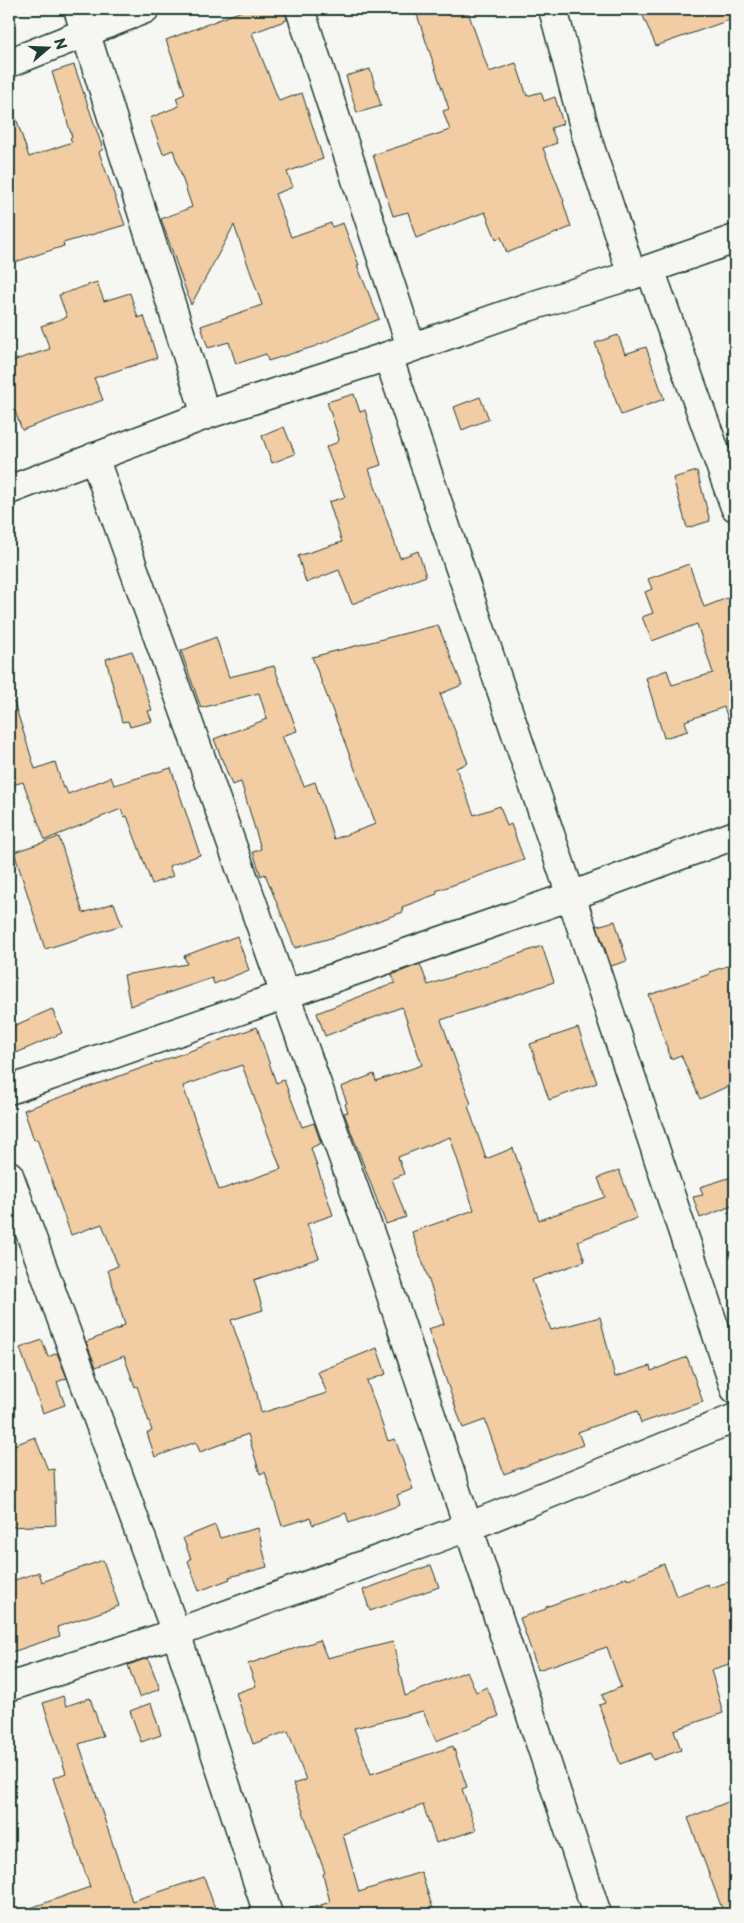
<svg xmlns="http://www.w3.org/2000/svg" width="744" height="1923" viewBox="0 0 744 1923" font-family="'Playpen Sans',sans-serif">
<rect width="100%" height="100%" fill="#f6f6f2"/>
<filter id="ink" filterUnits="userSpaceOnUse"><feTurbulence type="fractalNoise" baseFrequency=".02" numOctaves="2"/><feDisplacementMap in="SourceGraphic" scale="10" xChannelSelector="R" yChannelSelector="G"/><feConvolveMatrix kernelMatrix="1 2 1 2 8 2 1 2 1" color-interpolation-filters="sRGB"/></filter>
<g filter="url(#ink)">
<g fill="#f2cca2" stroke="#1f3d34" fill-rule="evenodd">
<polygon points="247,9 285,9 287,20 252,33 279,101 302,93 323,159 287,172 293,187 275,194 291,237 331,223 332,227 343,223 359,265 357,265 379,319 316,346 268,361 266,354 236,364 229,342 208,348 201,326 262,305 234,225 191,305 161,219 192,207 173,150 163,154 150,118 179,106 176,98 185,94 166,40"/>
<polygon points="415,9 467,9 489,72 516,63 527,96 541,92 544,101 555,97 563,124 551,128 557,143 543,148 564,201 563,202 571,227 507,253 501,237 496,239 485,212 416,238 408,212 393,216 373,155 450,130 443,111 449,109"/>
<polygon points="640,9 735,9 735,18 656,46"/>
<polygon points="74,65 103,149 99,152 125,225 63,243 64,246 9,264 9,110 13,109 29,157 72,142 70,138 72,137 52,72"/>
<polygon points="370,69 381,106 357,113 346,76"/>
<polygon points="97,282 104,301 130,293 138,318 144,316 157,358 94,378 103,400 22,430 9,395 9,362 50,349 41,326 67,317 59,295"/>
<polygon points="618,335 625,354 646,347 664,399 621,415 595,343"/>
<polygon points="354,394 360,412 365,410 381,465 369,469 400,558 418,551 426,576 352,604 339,570 306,583 298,556 342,542 329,502 345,497 326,447 338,442 339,439 327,402"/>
<polygon points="480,397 489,419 462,430 454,407"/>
<polygon points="284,427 295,454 272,463 262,436"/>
<polygon points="697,471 710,521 687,528 673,478"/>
<polygon points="689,564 704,607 735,595 735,727 731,728 724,707 685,721 688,731 664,738 646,678 667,670 672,685 713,673 697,624 652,641 642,617 653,613 645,592 652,589 648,579"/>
<polygon points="438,625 462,685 440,694 468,763 456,768 474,815 500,806 507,826 511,824 524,860 436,891 437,894 402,907 403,912 331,938 295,948 265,874 261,876 253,852 261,849 241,782 232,785 214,739 267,719 259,693 201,708 181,651 216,637 229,677 274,666 297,731 282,736 304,786 315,782 334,839 376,824 312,657"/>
<polygon points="132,651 152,710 148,711 152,721 130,727 128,721 122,722 106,659"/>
<polygon points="14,702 35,769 55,762 63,788 65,787 68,794 111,777 114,785 171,768 200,855 169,866 173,876 152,884 127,816 124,817 121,809 45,840 23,782 9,786 9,703"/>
<polygon points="59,837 83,913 114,903 122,925 45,949 14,852"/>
<polygon points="615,921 627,961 611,966 597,926"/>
<polygon points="237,936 249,970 214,984 212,978 130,1006 124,975 187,964 184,956"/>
<polygon points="542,946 554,982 441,1020 471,1104 468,1106 486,1159 513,1148 539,1220 605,1197 598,1178 619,1170 637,1218 578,1241 585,1261 532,1280 551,1330 600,1317 615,1377 650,1366 651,1371 687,1357 703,1402 641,1423 637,1411 578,1432 583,1445 504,1474 485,1420 463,1428 428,1329 444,1324 412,1232 474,1210 450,1137 398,1157 404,1174 392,1179 406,1217 386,1224 344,1113 348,1112 345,1104 347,1103 341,1087 374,1074 376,1081 422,1065 402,1007 325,1036 317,1013 395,983 392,975 420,964 428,985"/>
<polygon points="730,965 735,979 735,1083 700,1099 681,1055 671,1059 649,995 710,974 709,972"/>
<polygon points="52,1009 62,1033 14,1054 9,1041 9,1028"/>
<path d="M257 1027 276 1083 284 1080 302 1127 314 1123 321 1143 311 1148 333 1215 307 1224 319 1258 254 1280 263 1310 231 1320 257 1394 261 1413 327 1393 318 1372 377 1348 386 1374 367 1381 388 1441 395 1439 413 1489 397 1495 400 1505 349 1523 346 1513 313 1525 310 1518 282 1526 265 1472 260 1474 248 1434 200 1452 196 1442 155 1457 147 1433 152 1431 137 1386 135 1387 124 1356 96 1367 86 1342 121 1328 120 1327 125 1325 108 1270 118 1266 102 1224 71 1235 37 1139 34 1140 24 1110ZM242 1065 281 1169 219 1190 183 1086Z"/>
<polygon points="578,1028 597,1083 549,1100 530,1044"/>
<polygon points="735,1176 735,1205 700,1218 693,1197 703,1195 700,1187"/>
<polygon points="42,1340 48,1357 57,1353 67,1378 57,1382 65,1405 43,1413 20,1348"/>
<polygon points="35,1437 48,1470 54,1469 56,1525 9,1527 9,1447"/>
<polygon points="215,1525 220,1538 258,1528 267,1567 229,1577 230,1579 199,1591 188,1561 191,1559 183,1538"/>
<polygon points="103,1560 119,1606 57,1627 60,1636 9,1653 9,1582 39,1572 42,1582"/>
<polygon points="664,1564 676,1596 708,1584 709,1588 735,1580 735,1662 711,1670 723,1713 674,1730 681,1750 653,1760 650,1753 620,1764 599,1705 605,1703 602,1695 621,1687 607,1647 538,1670 520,1618 546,1609 546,1607 627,1577 628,1579"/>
<polygon points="431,1565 439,1587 370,1611 363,1590"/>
<polygon points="320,1640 327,1658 393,1642 405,1696 467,1671 476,1692 487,1687 499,1716 436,1741 423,1711 354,1728 371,1774 453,1746 467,1787 462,1789 476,1830 436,1843 423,1805 343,1834 359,1892 421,1872 433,1909 418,1914 306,1914 306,1910 330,1902 323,1874 325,1873 293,1784 306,1780 288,1731 253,1744 236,1693 256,1686 248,1664"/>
<polygon points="148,1658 160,1689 139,1697 128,1665"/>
<polygon points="63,1696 66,1706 90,1698 103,1736 79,1744 132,1901 204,1877 217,1914 23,1914 22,1911 90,1887 53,1778 66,1773 43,1703"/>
<polygon points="151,1703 161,1735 141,1742 130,1711"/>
<polygon points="735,1799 735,1914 724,1914 688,1818"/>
</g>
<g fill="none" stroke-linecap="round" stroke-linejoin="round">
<defs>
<g id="minor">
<polyline points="78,9 206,415"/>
<polyline points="300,9 411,347"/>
<polyline points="553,9 587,138 632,275"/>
<polyline points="9,63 145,9"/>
<polyline points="650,269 735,507"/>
<polyline points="388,356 571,896 735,1389"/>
<polyline points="94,457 377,1253 597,1914"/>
<polyline points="9,490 206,415 388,356 528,307 632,275 735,239"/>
<polyline points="9,1090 571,896 735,835"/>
<polyline points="9,1175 176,1633 268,1914"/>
<polyline points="9,1687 176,1633 468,1527 735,1418"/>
</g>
</defs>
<use href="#minor" stroke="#1f3d34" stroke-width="31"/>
<use href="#minor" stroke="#f6f6f2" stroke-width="28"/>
</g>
</g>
<rect width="744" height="1923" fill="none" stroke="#f6f6f2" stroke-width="30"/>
<rect x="15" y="15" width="714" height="1893" fill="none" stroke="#1f3d34" stroke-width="2" filter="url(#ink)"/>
<g transform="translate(48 48) rotate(71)" stroke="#f6f6f2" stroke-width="4" paint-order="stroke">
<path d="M0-4L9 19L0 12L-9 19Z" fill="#1f3d34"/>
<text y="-8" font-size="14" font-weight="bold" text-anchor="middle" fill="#1f3d34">N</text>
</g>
</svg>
